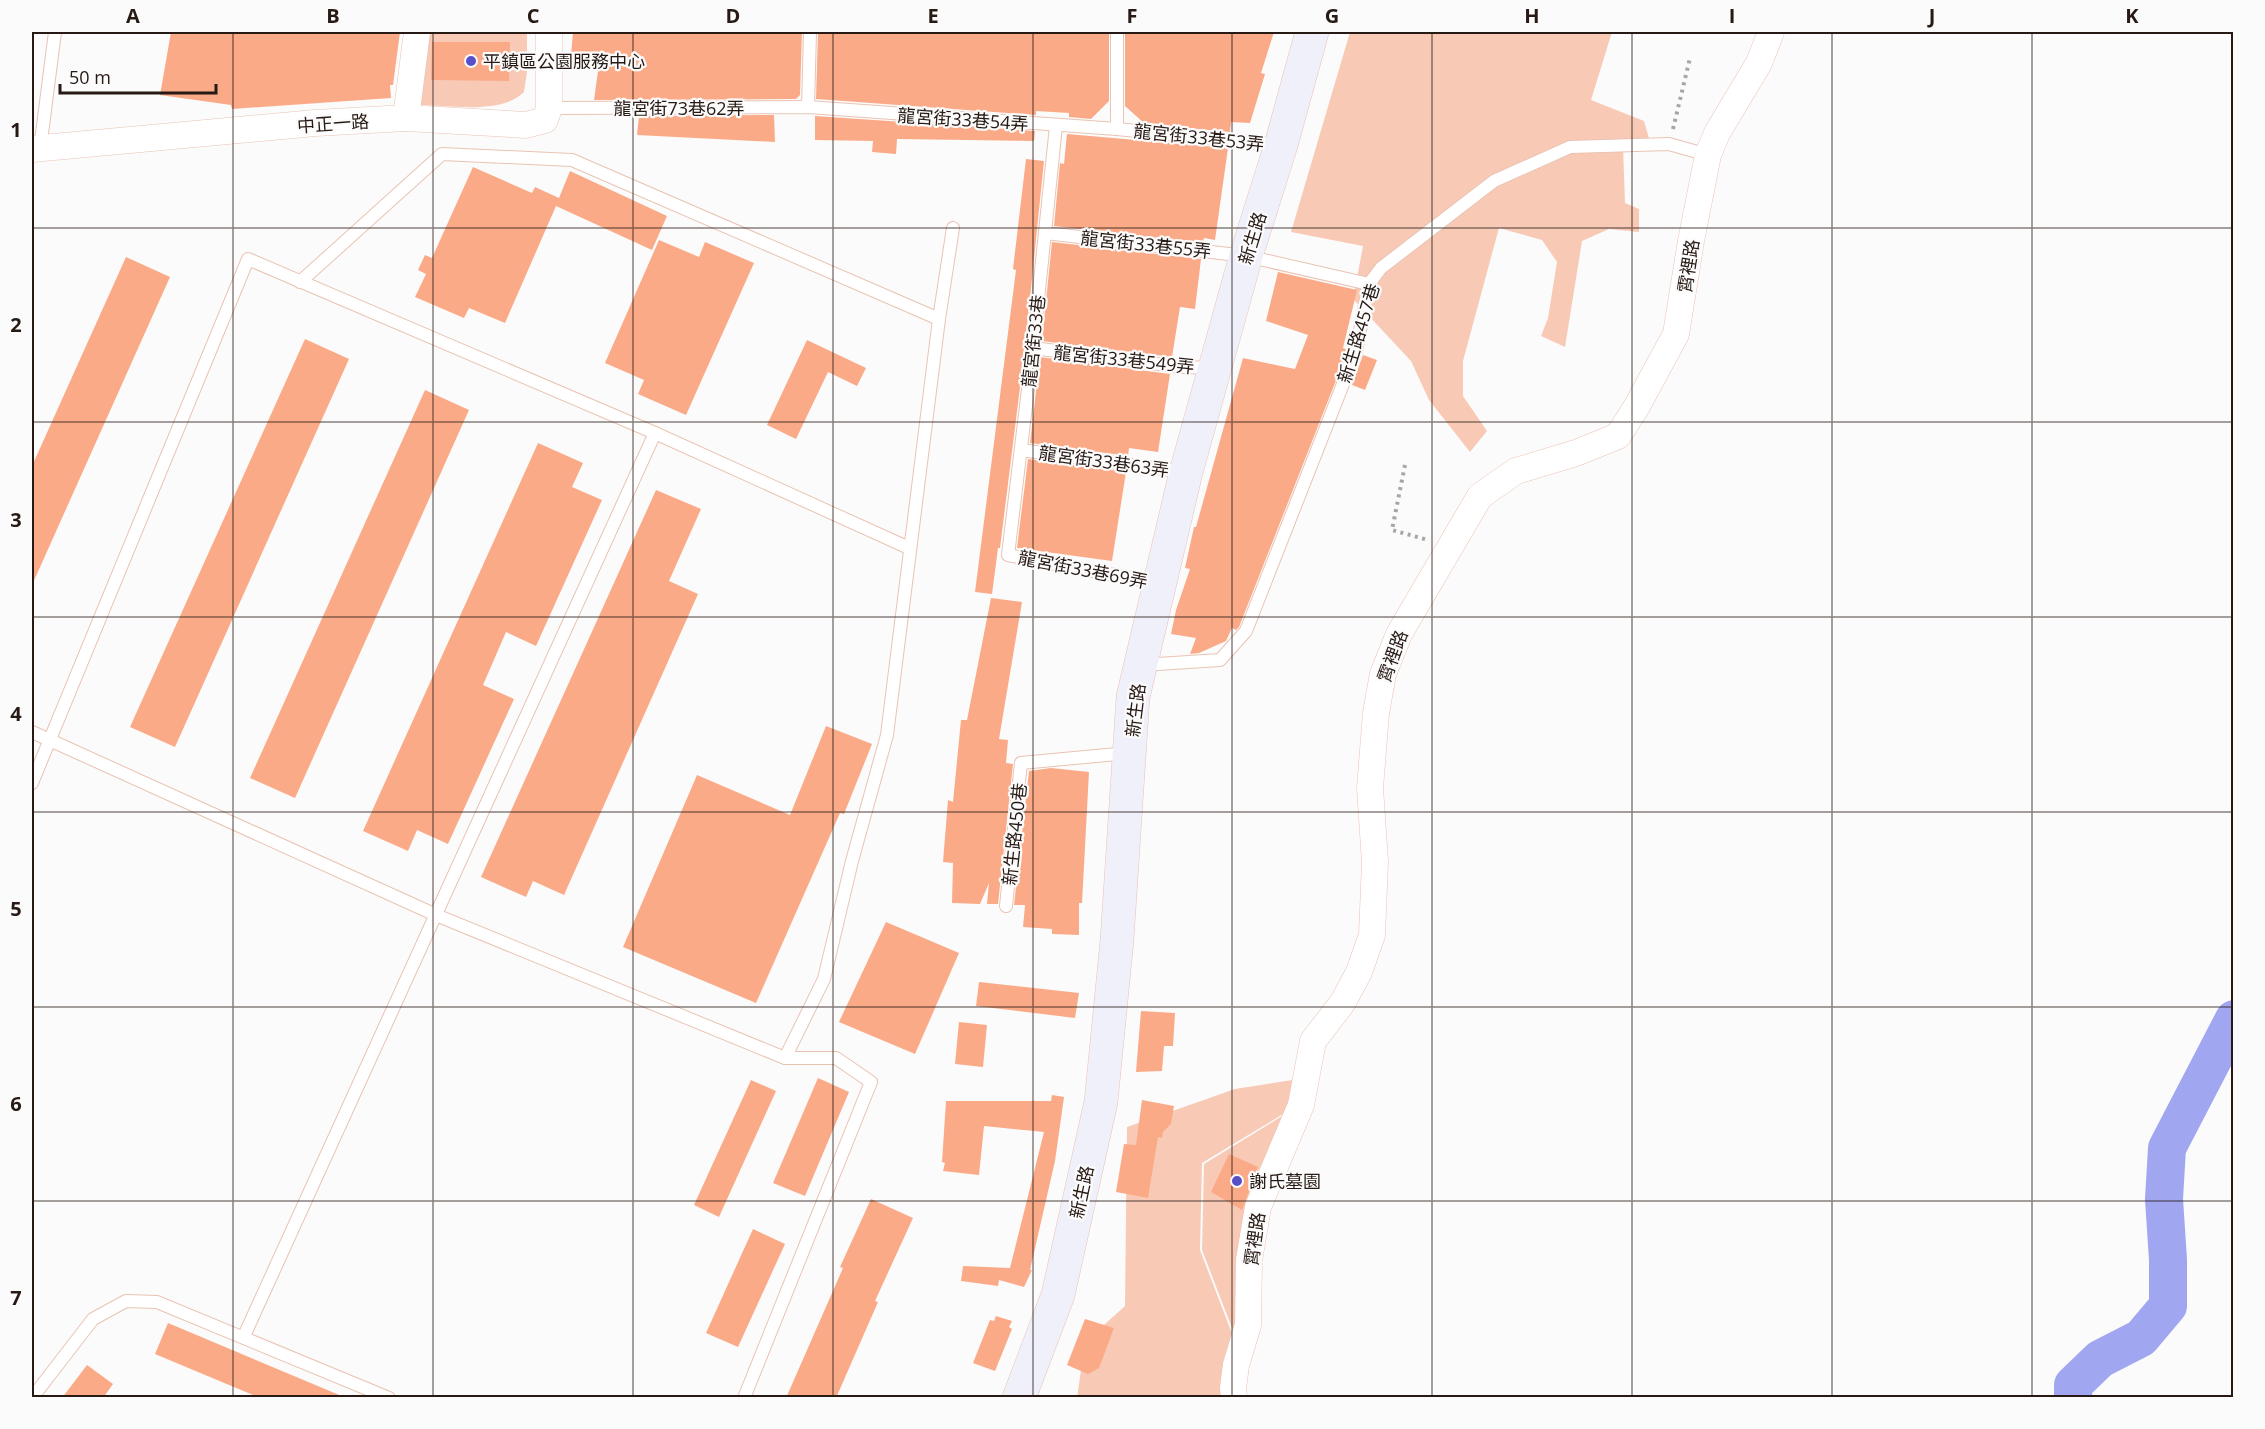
<svg xmlns="http://www.w3.org/2000/svg" width="2265" height="1429" viewBox="0 0 2265 1429" font-family="'Open Sans','Noto Sans TC',sans-serif">
<rect width="100%" height="100%" fill="#fbfbfb"/>
<g fill="#f8cab6">
<path d="M429 32H527V72L524 92C502 115 447 105 417 105Z"/>
<polygon points="1350,32 1612,32 1591,100 1644,121 1650,142 1623,146 1625,203 1639,209 1639,232 1609,229 1582,241 1565,347 1541,336 1548,318 1557,262 1542,240 1499,228 1463,361 1463,396 1487,431 1470,452 1429,400 1411,361 1353,299 1363,246 1291,232"/>
<polygon points="1299,1079 1293,1108 1202,1163 1200,1250 1236,1344 1225,1397 1077,1398 1085,1342 1125,1306 1127,1127 1235,1089"/>
<polygon points="1295,1108 1237,1341 1202,1250 1204,1164"/>
</g>
<g fill="none" stroke-linecap="round" stroke-linejoin="round">
<polyline stroke="#a1a6f1" stroke-width="38" points="2073,1398 2073,1385 2100,1359 2141,1338 2168,1306 2168,1260 2164,1199 2167,1148 2234,1019"/>
</g>
<g fill="#fbaa87">
<polygon points="171,32 400,32 393,85 390,85 391,98 232,109 231,105 160,95"/>
<polygon points="573,32 802,32 800,95 796,99 594,100 598,71 570,66"/>
<polygon points="818,32 1109,32 1109,101 1091,119 1069,117 1069,113 1036,111 1036,115 816,99"/>
<polygon points="1125,32 1274,32 1261,73 1265,74 1250,123 1231,122 1230,132 1145,124 1125,106"/>
<polygon points="432,42 510,42 509,81 431,80"/>
<polygon points="774,115 775,142 637,135 639,116"/>
<polygon points="815,116 1035,131 1034,141 897,139 896,154 872,152 873,141 815,140"/>
<polygon points="1067,134 1228,148 1215,240 1204,238 1203,243 1054,226 1060,163 1064,164"/>
<polygon points="1026,159 1044,161 1025,347 1000,548 998,548 992,594 975,592 1016,270 1013,269"/>
<polygon points="473,167 532,193 535,187 559,198 570,171 667,216 652,250 556,206 505,323 469,308 464,318 415,297 426,274 418,270 425,255 432,258"/>
<polygon points="659,240 699,257 705,242 754,263 686,415 638,394 644,380 605,363"/>
<polygon points="1052,242 1201,259 1195,309 1180,307 1172,357 1042,341"/>
<polygon points="126,257 170,277 32,585 32,466"/>
<polygon points="1278,272 1357,290 1343,348 1348,350 1239,627 1236,630 1232,628 1226,641 1199,653 1190,654 1196,638 1171,634 1176,610 1190,569 1185,568 1194,527 1196,527 1243,358 1295,369 1308,335 1266,321"/>
<polygon points="305,339 349,359 175,747 130,727"/>
<polygon points="807,340 866,368 857,386 828,372 796,439 767,425"/>
<polygon points="1363,355 1377,360 1365,390 1352,385"/>
<polygon points="1040,357 1170,374 1158,452 1129,448 1128,456 1030,443"/>
<polygon points="425,390 469,410 295,798 250,778"/>
<polygon points="538,443 583,463 572,487 602,500 536,646 506,632 483,685 514,699 448,844 417,830 408,851 363,831"/>
<polygon points="1028,459 1126,472 1112,561 1017,548"/>
<polygon points="656,490 701,509 669,581 698,594 564,895 533,881 526,897 481,877"/>
<polygon points="991,598 1022,602 999,739 1008,740 1006,763 1013,764 998,904 987,904 989,883 980,904 952,903 953,863 943,862 948,800 953,802 961,720 967,720"/>
<polygon points="826,726 872,744 844,814 840,813 756,1003 623,947 697,775 790,815"/>
<polygon points="1051,768 1089,772 1082,903 1079,903 1079,935 1052,934 1052,929 1023,927 1025,905 1014,905 1029,771"/>
<polygon points="886,922 959,953 915,1054 839,1022"/>
<polygon points="979,982 1079,993 1075,1018 976,1006"/>
<polygon points="1141,1011 1175,1013 1173,1046 1164,1046 1162,1071 1136,1072"/>
<polygon points="959,1022 987,1025 983,1067 955,1064"/>
<polygon points="818,1078 849,1092 805,1196 773,1183"/>
<polygon points="751,1080 776,1091 719,1217 694,1205"/>
<polygon points="1052,1095 1064,1097 1055,1161 1030,1270 1032,1270 1024,1287 999,1280 998,1286 961,1281 963,1266 1010,1268 1044,1132 984,1126 979,1175 943,1171 945,1163 942,1162 946,1101 1051,1101"/>
<polygon points="1142,1100 1174,1106 1171,1124 1163,1132 1162,1138 1158,1137 1148,1198 1116,1192 1124,1144 1136,1145"/>
<polygon points="1229,1154 1258,1167 1242,1210 1211,1192"/>
<polygon points="871,1199 913,1218 875,1301 878,1302 836,1398 786,1398 843,1268 840,1267"/>
<polygon points="753,1229 785,1244 738,1347 706,1333"/>
<polygon points="996,1316 1012,1321 1009,1327 1012,1329 995,1371 973,1363 990,1320 994,1321"/>
<polygon points="1085,1319 1114,1328 1099,1368 1088,1374 1067,1365"/>
<polygon points="168,1323 344,1397 344,1398 260,1398 155,1354"/>
<polygon points="87,1365 113,1384 103,1398 62,1398"/>
</g>
<g fill="none" stroke-linecap="round" stroke-linejoin="round">
<defs>
<g id="lane">
<polyline points="1117,32 1117,129"/>
<polyline points="808,107 810,32"/>
<polyline points="549,108 808,107 1117,129 1278,145"/>
<polyline points="1056,126 1033,348 1008,555 1157,583"/>
<polyline points="40,149 55,32"/>
<polyline points="1045,233 1246,256 1369,284"/>
<polyline points="300,282 442,154 572,160 939,319"/>
<polyline points="1033,348 1182,367 1214,368"/>
<polyline points="1021,450 1185,472"/>
<polyline points="1142,665 1220,660 1246,631 1356,351 1369,284 1381,268 1494,181 1570,147 1669,144 1708,155"/>
<polyline points="32,732 436,915 785,1058 836,1058 871,1082 744,1398"/>
<polyline points="32,783 248,259 655,433 909,548"/>
<polyline points="1006,906 1021,763 1128,753"/>
<polyline points="785,1058 824,979 852,861 887,735 939,319 953,228"/>
<polyline points="244,1336 655,433"/>
<polyline points="32,1398 93,1319 126,1301 157,1302 389,1398"/>
</g>
<g id="street">
<polyline points="406,118 417,32"/>
<polyline points="32,149 315,123 406,118 526,125 545,120 549,108 549,32"/>
<polyline points="1234,1398 1233,1388 1236,1365 1248,1325 1249,1260 1258,1207 1301,1105 1313,1041 1343,1002 1359,972 1372,935 1375,862 1370,788 1376,713 1383,674 1399,634 1480,496 1516,471 1576,453 1618,436 1637,406 1676,334 1691,241 1708,155 1717,133 1759,63 1771,32"/>
</g>
<polyline id="secondary" points="1019,1398 1058,1295 1101,1102 1117,940 1133,697 1186,472 1246,256 1281,145 1312,32"/>
</defs>
<use href="#lane" stroke="#e9c3b3" stroke-width="14"/>
<use href="#street" stroke="#e9c3b3" stroke-width="27"/>
<use href="#secondary" stroke="#e9c3b3" stroke-width="34"/>
<g stroke="#aaa5a3" stroke-width="4" stroke-dasharray="3 4.5" stroke-linecap="butt">
<polyline points="1673,129 1690,58"/>
<polyline points="1405,465 1392,530 1428,540"/>
</g>
<use href="#lane" stroke="#fff" stroke-width="12"/>
<use href="#street" stroke="#fff" stroke-width="26"/>
<use href="#secondary" stroke="#eff0fa" stroke-width="33"/>
</g>
<path fill="none" stroke="#271914" stroke-width="1.5" stroke-opacity="0.55" d="M233 32V1398M433 32V1398M633 32V1398M833 32V1398M1033 32V1398M1232 32V1398M1432 32V1398M1632 32V1398M1832 32V1398M2032 32V1398M32 228H2234M32 422H2234M32 617H2234M32 812H2234M32 1007H2234M32 1201H2234"/>
<g fill="#5750c8" stroke="#fbfbfb" stroke-width="2">
<circle cx="471" cy="61" r="6"/>
<circle cx="1237" cy="1181" r="6"/>
</g>
<g text-anchor="middle" dominant-baseline="central" stroke-width="4.5" stroke-linejoin="round" paint-order="stroke">
<g font-size="18" fill="#271914" stroke="#fbfbfb" text-anchor="start">
<text x="483" y="61">平鎮區公園服務中心</text>
<text x="1249" y="1181">謝氏墓園</text>
</g>
<g font-size="18" fill="#271914" stroke="#fbfbfb">
<text x="679" y="108">龍宮街73巷62弄</text>
<text transform="translate(963 119) rotate(4)">龍宮街33巷54弄</text>
<text transform="translate(333 123) rotate(-4)">中正一路</text>
<text transform="translate(1199 137) rotate(6)">龍宮街33巷53弄</text>
<text transform="translate(1252 238) rotate(-73)">新生路</text>
<text transform="translate(1146 244) rotate(6)">龍宮街33巷55弄</text>
<text transform="translate(1688 266) rotate(-81)">霄裡路</text>
<text transform="translate(1358 333) rotate(-73)">新生路457巷</text>
<text transform="translate(1033 341) rotate(-84)">龍宮街33巷</text>
<text transform="translate(1124 359) rotate(6)">龍宮街33巷549弄</text>
<text transform="translate(1104 461) rotate(8)">龍宮街33巷63弄</text>
<text transform="translate(1083 569) rotate(11)">龍宮街33巷69弄</text>
<text transform="translate(1392 656) rotate(-70)">霄裡路</text>
<text transform="translate(1135 710) rotate(-83)">新生路</text>
<text transform="translate(1014 834) rotate(-84)">新生路450巷</text>
<text transform="translate(1081 1192) rotate(-78)">新生路</text>
<text transform="translate(1254 1239) rotate(-82)">霄裡路</text>
</g>
</g>
<rect width="2265" height="1429" fill="none" stroke="#fbfbfb" stroke-width="66"/>
<path d="M60 84v9h156v-9" fill="none" stroke="#271914" stroke-width="3"/>
<text x="69" y="84" font-size="18" fill="#271914" stroke="#fbfbfb" stroke-width="4.5" paint-order="stroke">50 m</text>
<rect x="33" y="33" width="2199" height="1363" fill="none" stroke="#271914" stroke-width="2"/>
<g font-size="20" text-anchor="middle" font-weight="bold" fill="#271914">
<text x="133" y="23">A</text>
<text x="333" y="23">B</text>
<text x="533" y="23">C</text>
<text x="733" y="23">D</text>
<text x="933" y="23">E</text>
<text x="1132" y="23">F</text>
<text x="1332" y="23">G</text>
<text x="1532" y="23">H</text>
<text x="1732" y="23">I</text>
<text x="1932" y="23">J</text>
<text x="2132" y="23">K</text>
<text x="16" y="137">1</text>
<text x="16" y="332">2</text>
<text x="16" y="527">3</text>
<text x="16" y="721">4</text>
<text x="16" y="916">5</text>
<text x="16" y="1111">6</text>
<text x="16" y="1305">7</text>
</g>
</svg>
